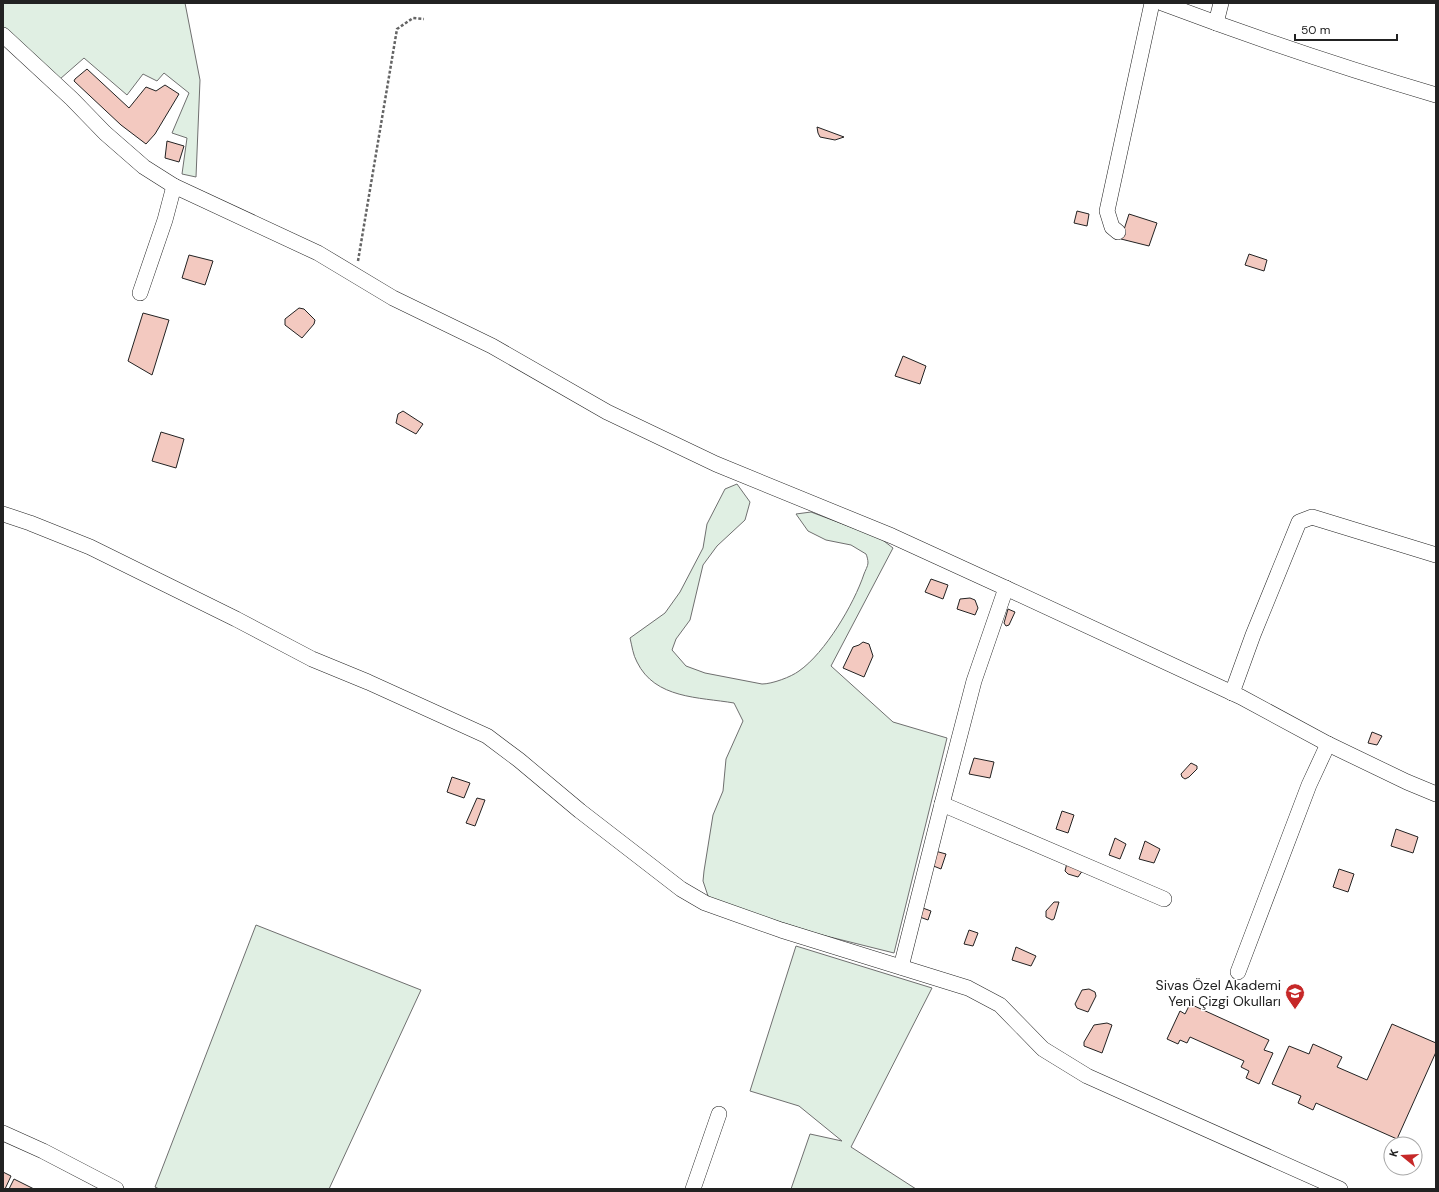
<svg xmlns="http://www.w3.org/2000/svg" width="1439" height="1192" viewBox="0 0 1439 1192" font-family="'DM Sans',sans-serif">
<rect width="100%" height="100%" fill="#fff"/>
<g fill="#e0efe3" stroke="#6f6f6f">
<polygon points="3,3 185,3 200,80 196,177 182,174 187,138 172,133 189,93 164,73 157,81 143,74 127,95 84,58 60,79 3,30"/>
<path d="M737 484 750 502 745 520 717 546 703 565 690 620 676 639 672 650 686 666 705 673 762 684C772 684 791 677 799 671 825 653 854 604 864 574 865 571 868 566 868 563 868 560 867 556 866 554L851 545 826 540 808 531 796 514 811 512 880 538 893 548 831 666 893 722 947 738 894 953 818 934 717 902 708 896 703 881 704 871 713 815 723 791 726 759 743 721 734 703C699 697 655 699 637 662 633 655 632 646 630 638L665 613 680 592 703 548 707 524 725 489Z"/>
<polygon points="256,925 421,990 329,1189 159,1189 155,1187"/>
<polygon points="796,946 932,988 851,1147 916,1189 791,1189 810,1134 842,1141 799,1106 750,1091"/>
</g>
<g fill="#f3c9c0" stroke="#222">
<polygon points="87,69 129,108 146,87 156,91 165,85 179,94 155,134 146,144 121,125 74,81 75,79"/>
<polygon points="817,127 844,137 835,140 820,137 818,133"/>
<polygon points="167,141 184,146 179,162 165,158"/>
<polygon points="1077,211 1089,214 1087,226 1074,223"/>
<polygon points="1129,214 1157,223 1149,246 1121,239"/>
<polygon points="1249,254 1267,260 1264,271 1245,265"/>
<polygon points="189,255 213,261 205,285 182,278"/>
<polygon points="299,308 304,309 315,320 314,324 302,338 285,325 285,319"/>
<polygon points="143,313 169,320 152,375 128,361"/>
<polygon points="903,356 926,366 920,384 895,376"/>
<polygon points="403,411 423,424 416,434 396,423 398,414"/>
<polygon points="161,432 184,439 176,468 152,461"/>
<polygon points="931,579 948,585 943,599 925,592"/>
<polygon points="970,598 975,600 978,608 975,615 957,609 960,599"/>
<polygon points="1008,609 1015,612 1009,625 1006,626 1004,623"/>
<polygon points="863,642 869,644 873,656 864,677 843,668 853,647 859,645"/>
<polygon points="1372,732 1382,736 1377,745 1368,743"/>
<polygon points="974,758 994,762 990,778 969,774"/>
<polygon points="1191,763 1197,766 1197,769 1189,777 1185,779 1182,777 1181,774"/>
<polygon points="452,777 470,783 464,798 447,792"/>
<polygon points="477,798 485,800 475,826 466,823"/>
<polygon points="1062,811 1074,815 1068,833 1056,829"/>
<polygon points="1396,829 1418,837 1413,853 1391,846"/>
<polygon points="1115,838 1126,844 1120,859 1109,855"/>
<polygon points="1145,841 1160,849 1154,863 1139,859"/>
<polygon points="935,851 946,854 941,869 931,865"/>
<polygon points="1067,863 1083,870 1078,877 1068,874 1065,871"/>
<polygon points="1339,869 1354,874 1348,892 1333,887"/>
<polygon points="1054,902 1059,902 1054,919 1052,920 1046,917 1046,911"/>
<polygon points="920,907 931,911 928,920 917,916"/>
<polygon points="969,930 978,933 973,946 964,944"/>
<polygon points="1016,947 1036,956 1031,966 1012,960"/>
<polygon points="1089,989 1095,992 1096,996 1088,1012 1077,1008 1075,1004 1082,990"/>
<polygon points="1190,1004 1269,1040 1264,1050 1273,1053 1259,1084 1246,1078 1249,1071 1241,1067 1244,1061 1190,1037 1187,1043 1180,1040 1178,1044 1167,1039 1180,1011 1185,1014"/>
<polygon points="1107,1023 1112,1025 1102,1053 1084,1046 1084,1042 1094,1025"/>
<polygon points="1392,1024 1436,1043 1436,1052 1397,1139 1316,1103 1313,1110 1298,1103 1301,1096 1272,1084 1289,1046 1309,1054 1313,1044 1342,1057 1337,1067 1367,1080"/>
<polygon points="3,1172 11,1176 5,1189 3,1189"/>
<polygon points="14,1179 34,1189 9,1189"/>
</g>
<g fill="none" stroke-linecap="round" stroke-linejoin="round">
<defs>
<g id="minor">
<path d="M1162 3C1252 37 1344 68 1436 95"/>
<polyline points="1216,23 1221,3"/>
<polyline points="3,35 72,99 105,133 144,167 174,186 318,253 393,298 492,346 607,412 716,464 892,536 1010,590 1241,697 1328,744 1407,782 1436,794"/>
<polyline points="1118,232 1112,227 1107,211 1152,3"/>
<polyline points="140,293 165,220 174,186"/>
<polyline points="3,514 30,523 90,547 236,619 312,659 368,682 487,736 519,760 580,811 681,889 705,903 781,930 968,988 1000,1005 1043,1049 1087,1076 1340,1189"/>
<polyline points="1232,693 1253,635 1299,522 1312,517 1436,555"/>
<polyline points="942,804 1164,899"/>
<polyline points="901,967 942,804 974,681 1006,588"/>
<polyline points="1238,972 1309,785 1328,744"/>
<polyline points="3,1133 43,1151 116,1189"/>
<polyline points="693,1189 719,1114"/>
</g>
</defs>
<use href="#minor" stroke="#222" stroke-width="16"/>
<polyline stroke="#646464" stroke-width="2.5" stroke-dasharray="3 2" stroke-linecap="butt" points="358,261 397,29 413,18 424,19"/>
<use href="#minor" stroke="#fff" stroke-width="15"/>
</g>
<defs>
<symbol id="school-pin" viewBox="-11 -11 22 30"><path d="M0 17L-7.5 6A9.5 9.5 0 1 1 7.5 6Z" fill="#c62828" stroke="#fff"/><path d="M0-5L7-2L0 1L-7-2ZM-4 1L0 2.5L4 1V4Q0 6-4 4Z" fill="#fff"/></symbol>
</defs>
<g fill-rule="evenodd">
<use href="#school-pin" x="1284" y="982" width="22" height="30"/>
</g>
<g text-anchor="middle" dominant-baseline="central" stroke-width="3" stroke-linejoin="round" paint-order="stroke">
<g font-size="14" fill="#222" stroke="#fff" text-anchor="end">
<text x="1281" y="985">Sivas Özel Akademi<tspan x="1281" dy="16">Yeni Çizgi Okulları</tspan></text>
</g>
</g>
<rect width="1439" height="1192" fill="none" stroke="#222222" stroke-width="8"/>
<g transform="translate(1403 1156) rotate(288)"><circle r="19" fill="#ffffff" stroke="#a7a7a7"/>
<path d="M0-3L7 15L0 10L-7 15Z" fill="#c62828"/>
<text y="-6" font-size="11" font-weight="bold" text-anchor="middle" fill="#222222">K</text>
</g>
<path d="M1295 34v6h102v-6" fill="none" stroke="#222222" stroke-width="2"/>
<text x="1301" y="34" font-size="12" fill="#222222" stroke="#ffffff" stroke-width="3" paint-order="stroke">50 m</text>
</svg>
